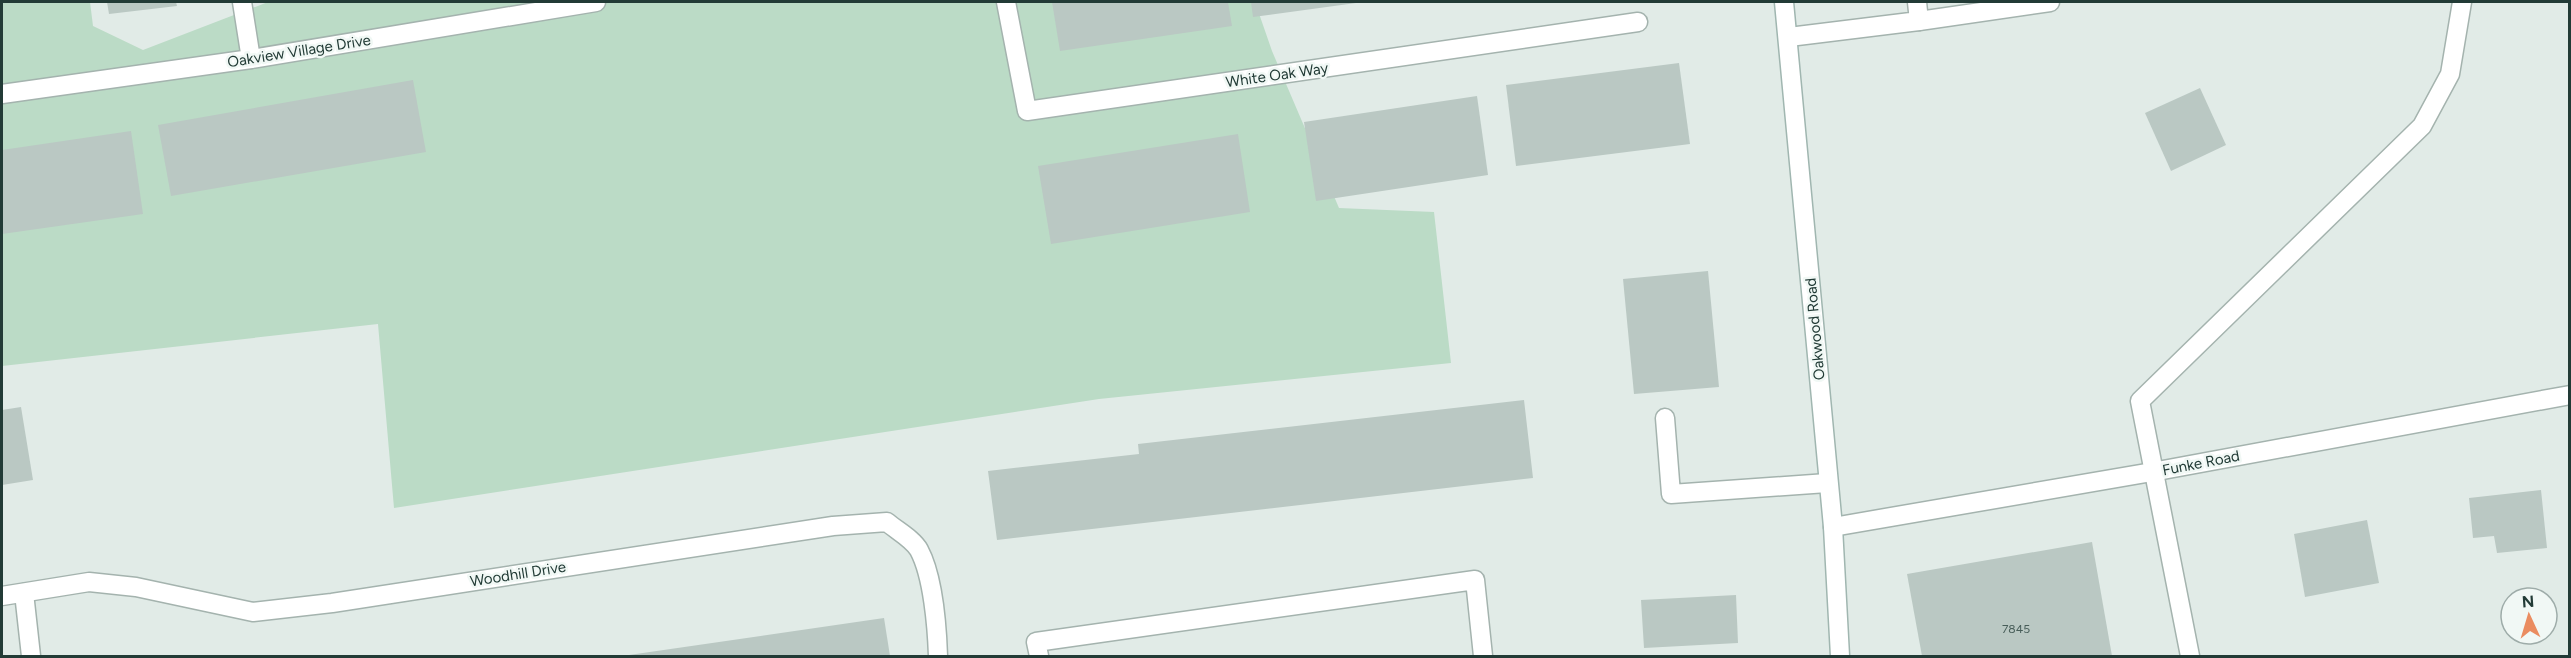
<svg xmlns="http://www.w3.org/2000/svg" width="2571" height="658" viewBox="0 0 2571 658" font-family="Figtree,sans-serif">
<rect width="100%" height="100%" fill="#e1ebe7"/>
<polygon fill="#bbdbc6" points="2,2 90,2 93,26 143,50 268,2 1255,2 1272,51 1339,208 1434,212 1451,363 1099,399 394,508 378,324 2,366"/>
<g fill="#bac8c3">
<polygon points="107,2 176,2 177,6 109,14"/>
<polygon points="1052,2 1228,2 1232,26 1060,51"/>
<polygon points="1251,2 1356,2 1356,3 1253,17"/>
<polygon points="1679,63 1690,144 1516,166 1506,85"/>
<polygon points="413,80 426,152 171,196 158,125"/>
<polygon points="2200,88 2226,145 2171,171 2145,113"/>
<polygon points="1477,96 1488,175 1316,201 1304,122"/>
<polygon points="131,131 143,214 2,234 2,150"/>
<polygon points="1238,134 1250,212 1051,244 1038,166"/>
<polygon points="1708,271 1719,387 1634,394 1623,279"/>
<polygon points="1524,400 1533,478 997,540 988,471 1139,454 1138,444"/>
<polygon points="21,407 33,480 2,485 2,410"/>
<polygon points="2541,490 2547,548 2497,553 2494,536 2473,538 2469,498"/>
<polygon points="2367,520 2379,583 2305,597 2294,534"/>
<polygon points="2092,542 2112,656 1922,656 1907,574"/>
<polygon points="1736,595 1738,643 1644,648 1641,600"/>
<polygon points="884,618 890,656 629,656 629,655"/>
</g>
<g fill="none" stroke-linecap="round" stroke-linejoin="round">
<defs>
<g id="lane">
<polyline points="242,2 251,59"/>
<polyline points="1006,2 1027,111 1638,22"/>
<polyline points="1919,21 2050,2"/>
<polyline points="1789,37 1919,21 1917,2"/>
<polyline points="2,94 251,59 596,2"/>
<polyline points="1665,418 1671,494 1827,483"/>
<polyline points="24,593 31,656"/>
<polyline points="1039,656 1036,642 1475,580 1483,656"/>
<polyline points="2190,656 2140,401 2422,126 2450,74 2462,2"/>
</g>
<g id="street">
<polyline points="1833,527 2152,472 2570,395"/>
<path d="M2 596 89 582 136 587 253 612 332 603 833 526 887 522C896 530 913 539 919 550 933 576 937 627 938 656"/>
</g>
<polyline id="secondary" points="1784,2 1833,527 1840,656"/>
</defs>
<use href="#lane" stroke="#a4b3ae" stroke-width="21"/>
<use href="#street" stroke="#a4b3ae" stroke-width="21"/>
<use href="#secondary" stroke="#a0b6b0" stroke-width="21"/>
<use href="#lane" stroke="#fff" stroke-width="18"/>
<use href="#street" stroke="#fff" stroke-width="18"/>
<use href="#secondary" stroke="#fff" stroke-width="18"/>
</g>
<g text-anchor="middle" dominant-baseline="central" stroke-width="5" stroke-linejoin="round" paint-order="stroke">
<g font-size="12" fill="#485e59">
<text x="2016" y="629">7845</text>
</g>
<g font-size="15" fill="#223b36" stroke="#f1f8f5">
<text transform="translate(299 51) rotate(-9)">Oakview Village Drive</text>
<text transform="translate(1277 75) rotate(-8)">White Oak Way</text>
<text transform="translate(1815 329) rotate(-95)">Oakwood Road</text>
<text transform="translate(2201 463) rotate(-11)">Funke Road</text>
<text transform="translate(518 574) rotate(-9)">Woodhill Drive</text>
</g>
</g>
<rect width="2571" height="658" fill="none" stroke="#223b36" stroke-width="6"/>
<g transform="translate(2529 616) rotate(356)"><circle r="28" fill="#f1f8f5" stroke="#9eaca9" stroke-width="1.5"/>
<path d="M0-4.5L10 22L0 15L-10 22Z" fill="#ea8c60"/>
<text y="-9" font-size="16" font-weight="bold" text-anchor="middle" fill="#223b36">N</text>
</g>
</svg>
